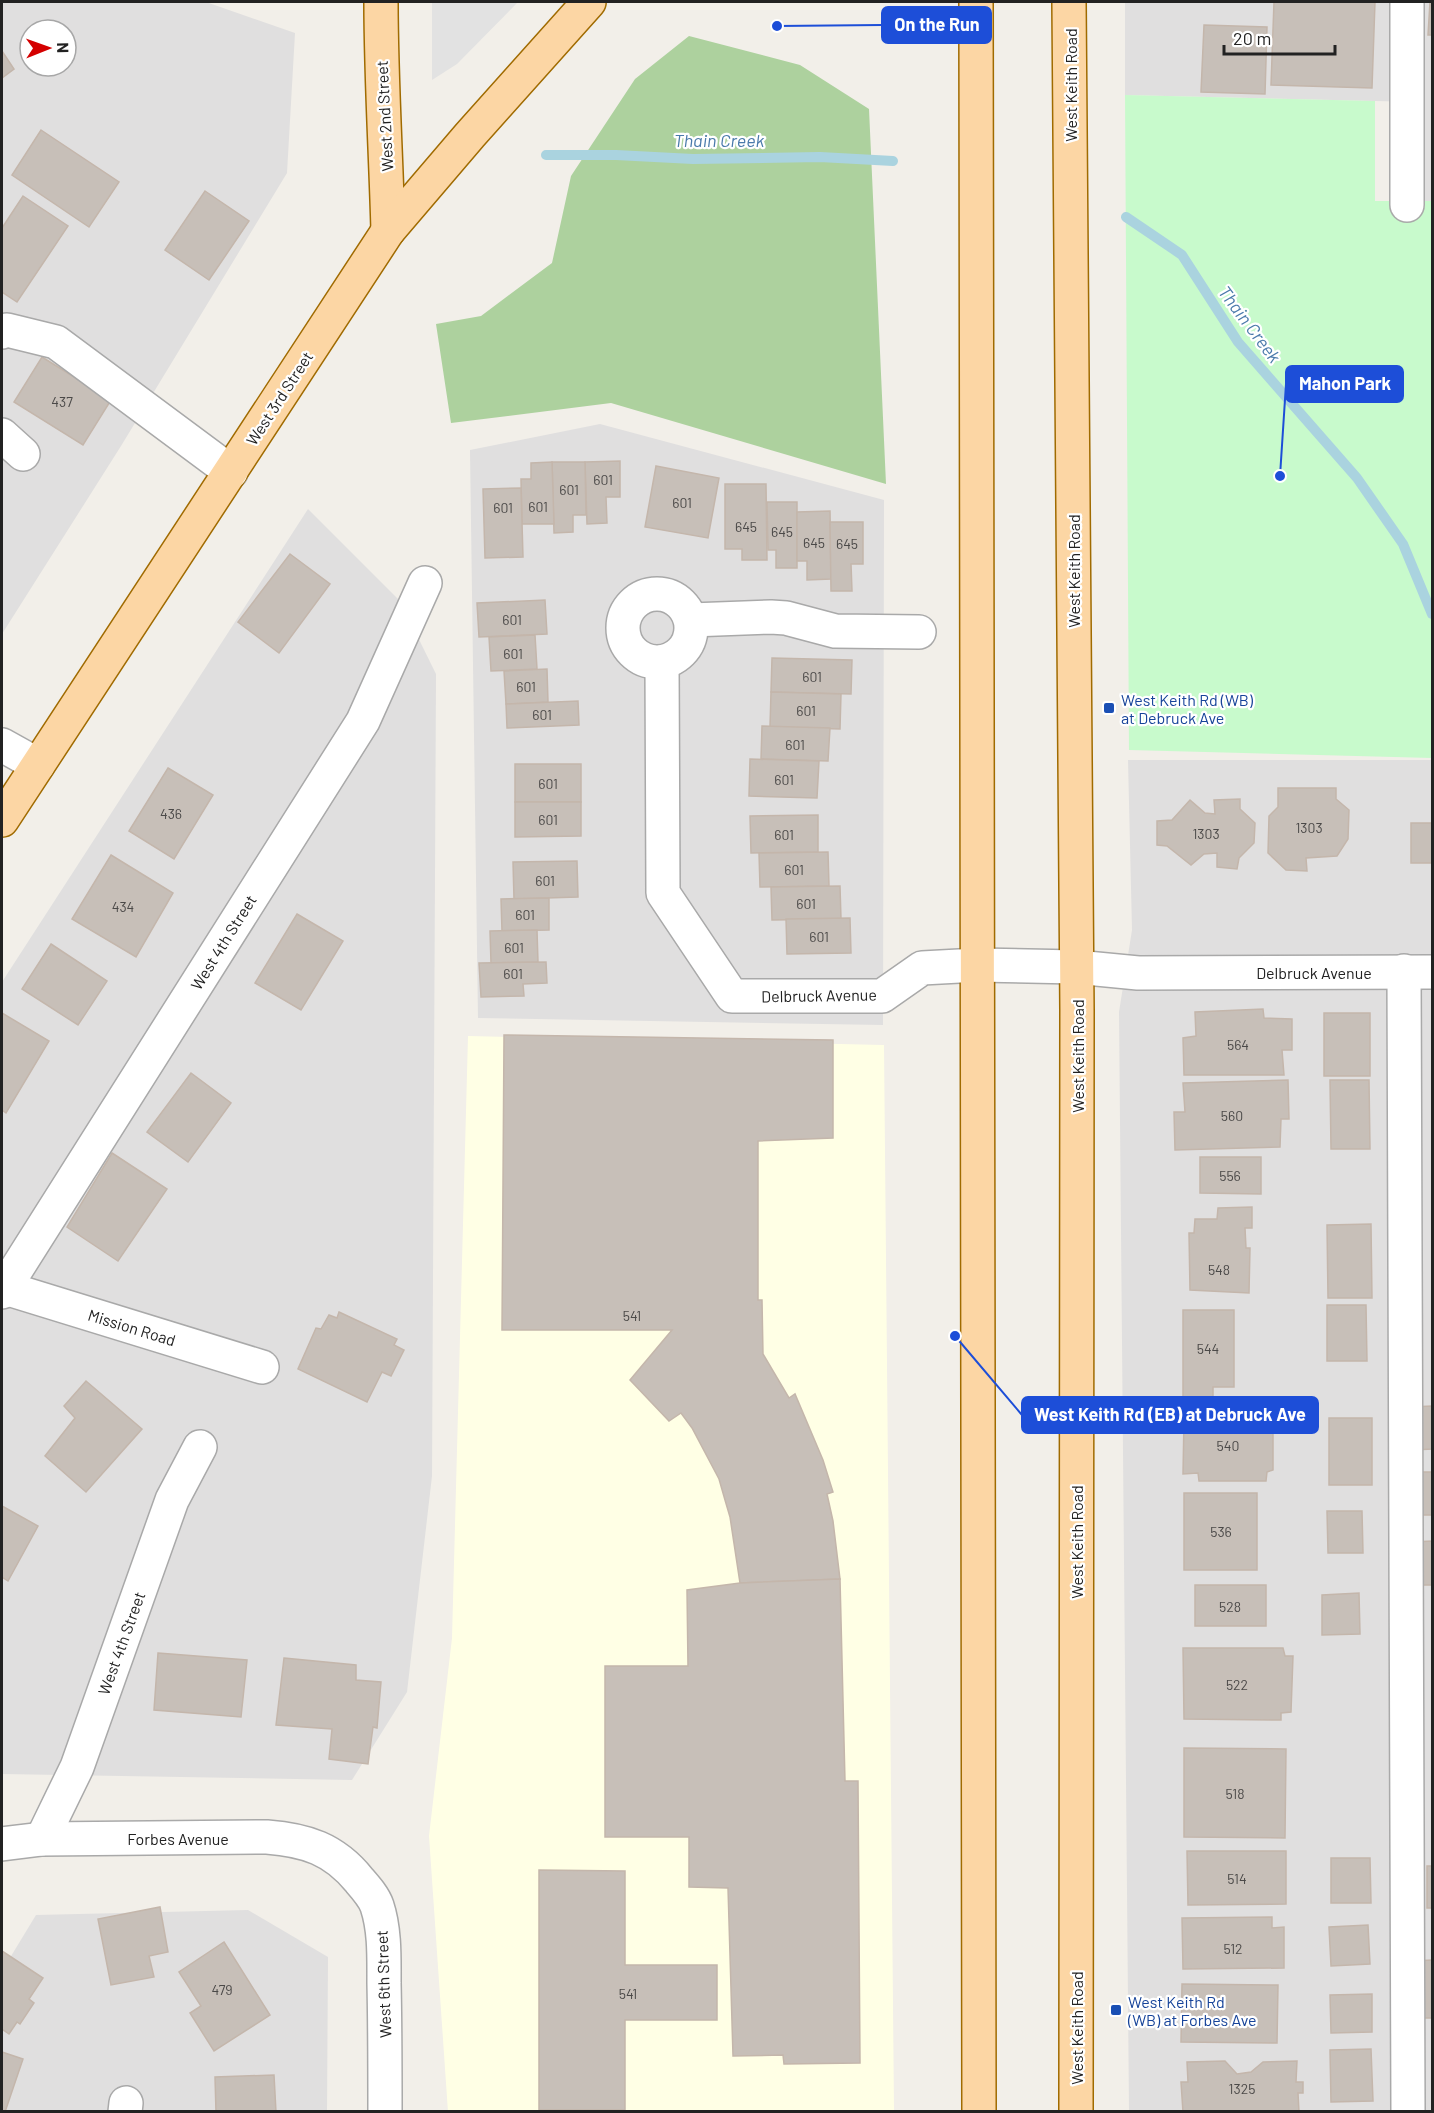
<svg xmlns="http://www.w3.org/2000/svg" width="1434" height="2113" viewBox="0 0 1434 2113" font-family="Barlow,sans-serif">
<rect width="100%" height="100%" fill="#f2efe9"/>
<g fill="#e0dfdf" fill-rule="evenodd">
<path d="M2 2H206L295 33 287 173 121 446 2 634ZM30 30H66V66H30Z"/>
<polygon points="1125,2 1432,2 1432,201 1420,202 1418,102 1125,95"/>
<polygon points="600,424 884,500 883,1025 478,1018 470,450"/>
<polygon points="308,509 400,601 436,674 432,1476 407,1692 352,1780 2,1774 2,982"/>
<polygon points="1128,760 1432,760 1432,2111 1129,2111 1119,1012 1132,930"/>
<polygon points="248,1910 328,1957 327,2111 2,2111 2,1971 36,1915"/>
</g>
<polygon fill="#ffffe5" points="468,1036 884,1045 894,2111 448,2112 429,1836 452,1638"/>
<polygon fill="#add19e" points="689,36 800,65 869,109 886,484 611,403 451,423 436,324 481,316 552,263 571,176 635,79"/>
<polygon fill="#c8facc" points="1125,95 1375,101 1375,201 1432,201 1432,758 1129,750"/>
<polygon fill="#e2e2e2" points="432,2 518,2 457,64 432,80"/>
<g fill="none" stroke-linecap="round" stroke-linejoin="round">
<g stroke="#aad3df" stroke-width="10">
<polyline points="546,155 616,155 693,159 820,157 893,161"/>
<polyline points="1126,217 1182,255 1238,342 1357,478 1403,544 1432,614"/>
</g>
</g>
<g fill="#c7bfb8" stroke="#c4b6ab" stroke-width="1.5">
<polygon points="1274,2 1375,2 1372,88 1271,85"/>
<polygon points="1430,2 1432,2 1432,35 1428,35"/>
<polygon points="1204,25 1267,27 1265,94 1201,92"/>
<polygon points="2,51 14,69 2,78"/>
<polygon points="41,130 119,182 89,227 12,175"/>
<polygon points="205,191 249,221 209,280 165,250"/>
<polygon points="23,196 68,226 17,302 2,292 2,228"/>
<polygon points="42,357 111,400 83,445 14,402"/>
<polygon points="620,461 620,497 606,497 607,523 587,524 585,462"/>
<polygon points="552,462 585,462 586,515 573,515 573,532 554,533"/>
<polygon points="552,462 554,524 522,524 521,479 531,479 531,463"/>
<polygon points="656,466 719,478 708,538 645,527"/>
<polygon points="725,484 766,484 767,560 742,560 742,549 725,549"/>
<polygon points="521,488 523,557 485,558 483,489"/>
<polygon points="767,502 797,502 797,568 776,568 776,550 768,550"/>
<polygon points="830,511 831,579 807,580 807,561 797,561 797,512"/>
<polygon points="830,522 863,522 863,564 851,564 852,591 831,591"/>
<polygon points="290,554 330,584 279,653 238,622"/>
<polygon points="545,600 547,634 479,637 477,603"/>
<polygon points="535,635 537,669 491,671 489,637"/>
<polygon points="772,658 852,660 851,694 771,692"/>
<polygon points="547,669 548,702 506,704 504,671"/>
<polygon points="771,692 841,694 840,729 770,727"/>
<polygon points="578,701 579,725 507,728 506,704"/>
<polygon points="762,726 830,728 828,761 761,759"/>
<polygon points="750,759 819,761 817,798 749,796"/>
<rect x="515" y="764" width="66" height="38"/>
<polygon points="168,768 213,795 174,859 129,831"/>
<polygon points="1278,788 1336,788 1336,799 1349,810 1348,839 1337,856 1306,858 1307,871 1286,870 1268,853 1269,816 1278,807"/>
<polygon points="1240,799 1240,809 1255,823 1254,843 1239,858 1237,869 1217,867 1217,853 1204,854 1191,865 1167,846 1157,845 1157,821 1172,820 1190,800 1205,813 1215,814 1214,800"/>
<polygon points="515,802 581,802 581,836 515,837"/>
<polygon points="818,815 818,852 751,853 750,816"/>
<rect x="1411" y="823" width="21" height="40"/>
<polygon points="828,852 829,886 760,887 759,853"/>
<polygon points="111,855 173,893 136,957 72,919"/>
<polygon points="577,861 578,897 514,899 513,862"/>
<polygon points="840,886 841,919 772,920 771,887"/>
<polygon points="549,898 549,930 502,931 501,899"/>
<polygon points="297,914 343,941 301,1010 255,983"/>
<polygon points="850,918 851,953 787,954 786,919"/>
<polygon points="537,930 538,962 491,963 490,931"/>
<polygon points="51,944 107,981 78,1025 22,989"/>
<polygon points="546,962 547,983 523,984 524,996 481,997 479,963"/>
<polygon points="1263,1009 1264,1018 1292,1019 1292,1050 1282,1050 1284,1075 1184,1075 1183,1038 1196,1036 1195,1012"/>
<polygon points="2,1013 49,1041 6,1113 2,1110"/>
<rect x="1324" y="1013" width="46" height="63"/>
<polygon points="504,1035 833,1040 833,1138 758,1141 758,1300 762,1300 763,1354 789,1398 795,1394 823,1460 833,1492 827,1494 833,1521 840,1579 740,1583 730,1517 725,1500 719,1479 692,1428 681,1413 669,1421 630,1380 672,1330 502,1330"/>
<polygon points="191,1073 231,1103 188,1162 147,1132"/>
<polygon points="1288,1080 1289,1119 1281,1119 1280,1147 1175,1150 1174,1112 1185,1112 1183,1083"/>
<polygon points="1330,1080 1369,1080 1370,1149 1331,1149"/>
<polygon points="112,1153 167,1189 118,1261 67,1227"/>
<polygon points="1200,1157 1261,1157 1261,1194 1200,1193"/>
<polygon points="1252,1207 1252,1228 1245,1228 1246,1248 1250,1248 1249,1293 1190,1290 1189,1233 1194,1233 1195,1219 1217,1219 1218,1208"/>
<polygon points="1371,1224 1372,1298 1328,1298 1327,1225"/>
<polygon points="1327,1305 1366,1305 1367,1361 1327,1361"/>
<polygon points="1183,1310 1234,1310 1234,1387 1213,1387 1213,1397 1183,1397"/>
<polygon points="339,1312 397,1339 394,1345 404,1350 391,1376 382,1372 367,1402 298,1369 316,1328 321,1329 329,1315 337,1318"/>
<polygon points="86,1381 142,1429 86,1492 45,1456 75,1418 64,1406"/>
<polygon points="1234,1405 1256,1405 1256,1411 1269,1412 1269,1418 1273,1417 1273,1470 1267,1472 1266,1481 1199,1481 1198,1473 1183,1474 1184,1420 1200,1419 1200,1409 1235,1410"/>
<polygon points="1432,1406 1432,1449 1413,1450 1411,1407"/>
<rect x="1329" y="1418" width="43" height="67"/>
<polygon points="1413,1472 1432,1472 1432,1515 1412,1515"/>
<rect x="1184" y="1493" width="73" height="77"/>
<polygon points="2,1506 38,1526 8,1581 2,1577"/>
<polygon points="1327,1511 1362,1511 1363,1553 1328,1553"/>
<polygon points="1432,1541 1432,1585 1413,1585 1413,1542"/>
<polygon points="840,1579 845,1781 858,1781 860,2063 784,2064 783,2055 733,2056 728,1888 689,1887 689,1837 605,1837 605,1666 688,1666 687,1590 740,1583"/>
<rect x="1195" y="1585" width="71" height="41"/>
<polygon points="1359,1593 1360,1634 1322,1635 1322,1595"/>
<polygon points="1183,1648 1283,1648 1285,1656 1293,1656 1291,1712 1281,1713 1281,1720 1184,1719"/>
<polygon points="158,1653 247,1660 241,1717 154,1710"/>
<polygon points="284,1658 356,1665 356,1680 381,1682 377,1728 373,1727 368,1764 329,1759 332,1729 276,1725"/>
<polygon points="1184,1748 1286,1749 1285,1838 1184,1837"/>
<polygon points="1187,1851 1286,1851 1286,1904 1188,1905"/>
<polygon points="1331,1858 1370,1858 1371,1903 1331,1903"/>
<rect x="1427" y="1866" width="5" height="42"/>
<polygon points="539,1870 625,1871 625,1965 717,1965 717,2020 625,2020 625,2110 539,2110"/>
<polygon points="160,1907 168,1952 149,1956 154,1977 111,1985 98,1919"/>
<polygon points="1272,1917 1272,1928 1284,1927 1284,1968 1183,1969 1182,1918"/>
<polygon points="1368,1925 1370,1964 1331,1966 1329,1927"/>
<polygon points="224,1942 270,2015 214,2051 190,2013 201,2006 179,1972"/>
<polygon points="2,1951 43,1978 29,1999 34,2003 20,2024 17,2022 9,2034 2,2029"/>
<polygon points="1432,1960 1432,2018 1414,2018 1413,1961"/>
<polygon points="1182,1984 1278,1985 1277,2043 1181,2042"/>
<polygon points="1372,1994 1372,2032 1331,2033 1330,1995"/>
<polygon points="1371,2049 1373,2101 1331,2102 1330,2050"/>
<polygon points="2,2052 23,2059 5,2112 2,2112"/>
<polygon points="1225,2061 1237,2074 1251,2072 1263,2062 1297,2061 1296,2082 1303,2082 1303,2093 1298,2093 1299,2112 1183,2112 1181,2082 1188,2082 1187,2062"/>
<polygon points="274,2075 276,2112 216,2112 215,2077"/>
</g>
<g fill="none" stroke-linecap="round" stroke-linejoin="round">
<defs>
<g id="minor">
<polyline points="1407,205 1407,2"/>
<polyline points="2,332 7,330 56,342 231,472"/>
<polyline points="2,435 23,454"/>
<circle cx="657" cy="628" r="34"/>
<polyline points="691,620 771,617 786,618 835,631 919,632"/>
<polyline points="662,662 663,893 732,996 882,996 922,968 978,965 1076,967 1138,973 1432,972"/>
<polyline points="2,745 38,765"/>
<polyline points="1404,971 1408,2112"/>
<polyline points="2,1287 262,1367"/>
<polyline points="2,1292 363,721 425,583"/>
<polyline points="42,1839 77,1767 172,1500 200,1447"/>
<path d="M2 1844 42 1839 267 1837C306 1840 334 1849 359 1880 366 1888 374 1897 377 1906 385 1930 384 1958 384 1983 385 2026 385 2069 385 2112"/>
<polyline points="125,2112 126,2103"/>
</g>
<g id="major">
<path d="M381 2C381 78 386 155 388 231"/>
<polyline points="976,2 979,2112"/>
<polyline points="1069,2 1077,1010 1076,2112"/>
<polyline points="2,820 388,231 470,135 589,2"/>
</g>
</defs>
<use href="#minor" stroke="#a9a9a9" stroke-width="36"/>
<use href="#major" stroke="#a06b00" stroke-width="36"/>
<use href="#minor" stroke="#fff" stroke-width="33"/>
<use href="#major" stroke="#fcd6a4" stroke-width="33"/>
</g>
<g fill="#1a4fb4" stroke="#fff" stroke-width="2">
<rect x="1103" y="702" width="12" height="12" rx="3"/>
<rect x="1110" y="2004" width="12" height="12" rx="3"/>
</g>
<g text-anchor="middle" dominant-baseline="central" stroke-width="4.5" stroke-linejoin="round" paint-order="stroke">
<g font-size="14" fill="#4b4948">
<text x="62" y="401">437</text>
<text x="603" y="479">601</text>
<text x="569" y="489">601</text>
<text x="682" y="502">601</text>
<text x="538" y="506">601</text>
<text x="503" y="507">601</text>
<text x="746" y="526">645</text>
<text x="782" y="531">645</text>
<text x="814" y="542">645</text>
<text x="847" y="543">645</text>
<text x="512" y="619">601</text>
<text x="513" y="653">601</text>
<text x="812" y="676">601</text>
<text x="526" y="686">601</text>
<text x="806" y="710">601</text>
<text x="542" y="714">601</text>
<text x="795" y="744">601</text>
<text x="784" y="779">601</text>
<text x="548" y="783">601</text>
<text x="171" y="813">436</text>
<text x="548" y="819">601</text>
<text x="1309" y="827">1303</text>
<text x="1206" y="833">1303</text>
<text x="784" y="834">601</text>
<text x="794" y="869">601</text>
<text x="545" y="880">601</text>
<text x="806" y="903">601</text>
<text x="123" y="906">434</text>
<text x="525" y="914">601</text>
<text x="819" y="936">601</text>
<text x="514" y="947">601</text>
<text x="513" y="973">601</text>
<text x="1238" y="1044">564</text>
<text x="1232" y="1115">560</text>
<text x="1230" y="1175">556</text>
<text x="1219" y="1269">548</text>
<text x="632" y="1315">541</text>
<text x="1208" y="1348">544</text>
<text x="1228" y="1445">540</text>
<text x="1221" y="1531">536</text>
<text x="1230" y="1606">528</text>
<text x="1237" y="1684">522</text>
<text x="1235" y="1793">518</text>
<text x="1237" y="1878">514</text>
<text x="1233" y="1948">512</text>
<text x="222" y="1989">479</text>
<text x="628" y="1993">541</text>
<text x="1242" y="2088">1325</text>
</g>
<g font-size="16" fill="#222" stroke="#fff">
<text transform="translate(1070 85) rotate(-90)">West Keith Road</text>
<text transform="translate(384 116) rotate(-93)">West 2nd Street</text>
<text transform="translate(279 398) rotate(-57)">West 3rd Street</text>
<text transform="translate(1073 571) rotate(-90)">West Keith Road</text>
<text transform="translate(223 942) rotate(-58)">West 4th Street</text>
<text x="1314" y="972">Delbruck Avenue</text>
<text transform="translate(819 995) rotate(-1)">Delbruck Avenue</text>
<text transform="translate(1077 1056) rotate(-90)">West Keith Road</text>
<text transform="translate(132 1327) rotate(17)">Mission Road</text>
<text transform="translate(1076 1542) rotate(-90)">West Keith Road</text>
<text transform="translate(121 1643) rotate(-70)">West 4th Street</text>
<text x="178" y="1838">Forbes Avenue</text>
<text transform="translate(383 1984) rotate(-92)">West 6th Street</text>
<text transform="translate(1076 2028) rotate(-90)">West Keith Road</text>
</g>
<g font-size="16" fill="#164399" stroke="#fff" text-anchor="start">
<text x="1121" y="699">West Keith Rd (WB)<tspan x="1121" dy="18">at Debruck Ave</tspan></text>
<text x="1128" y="2001">West Keith Rd<tspan x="1128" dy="18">(WB) at Forbes Ave</tspan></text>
</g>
<g font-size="18" font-style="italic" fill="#4a7aab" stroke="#fff">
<text x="719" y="140">Thain Creek</text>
<text transform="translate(1250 324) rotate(53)">Thain Creek</text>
</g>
</g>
<path fill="none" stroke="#1d4ed8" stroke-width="2" d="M777 26L882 25M1280 476L1286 384M955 1336L1022 1415"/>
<g fill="#1d4ed8" stroke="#fff" stroke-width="2">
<circle cx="777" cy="26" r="6"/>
<circle cx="1280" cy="476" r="6"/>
<circle cx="955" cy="1336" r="6"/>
</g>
<g fill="#1d4ed8" stroke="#1d4ed8" stroke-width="2">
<rect x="882" y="7" width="109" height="36" rx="6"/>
<rect x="1286" y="366" width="117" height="36" rx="6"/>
<rect x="1022" y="1397" width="296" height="36" rx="6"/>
</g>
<g font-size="18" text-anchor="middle" font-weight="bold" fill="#fff">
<text x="937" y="31">On the Run</text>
<text x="1345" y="390">Mahon Park</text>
<text x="1170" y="1421">West Keith Rd (EB) at Debruck Ave</text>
</g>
<rect width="1434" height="2113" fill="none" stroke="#222222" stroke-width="6"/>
<g transform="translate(48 48) rotate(89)"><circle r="28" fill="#ffffff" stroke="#a7a7a7" stroke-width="1.5"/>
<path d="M0-4.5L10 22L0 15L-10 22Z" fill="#d40000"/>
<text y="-9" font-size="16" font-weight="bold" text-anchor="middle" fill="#222222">N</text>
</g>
<path d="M1224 45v9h111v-9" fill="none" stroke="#222222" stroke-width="3"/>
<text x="1233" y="45" font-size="18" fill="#222222" stroke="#ffffff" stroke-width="4.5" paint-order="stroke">20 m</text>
</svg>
